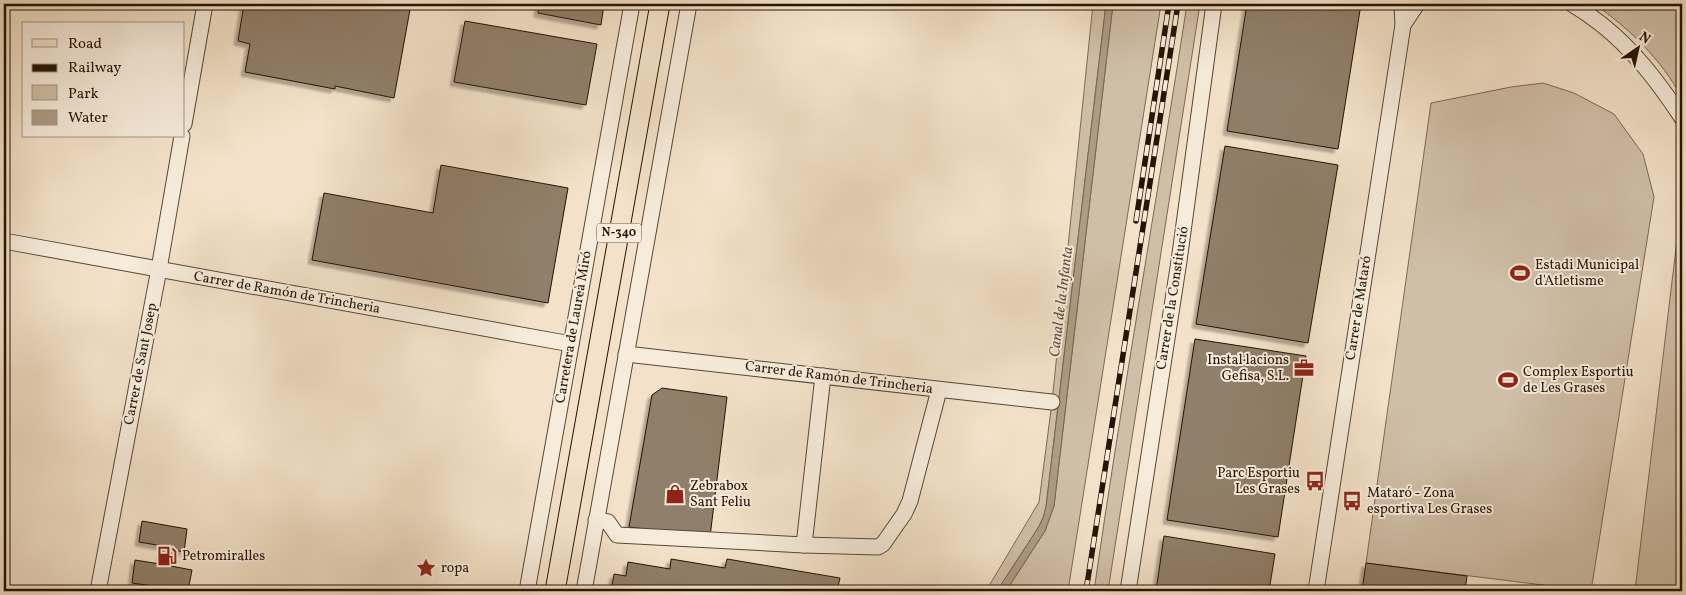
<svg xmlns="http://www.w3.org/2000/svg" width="1686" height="595" viewBox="0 0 1686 595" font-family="Vollkorn,serif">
<defs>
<filter id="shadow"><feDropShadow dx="-4" dy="4" stdDeviation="1" flood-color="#0004"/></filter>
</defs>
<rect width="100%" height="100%" fill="#f3e2c9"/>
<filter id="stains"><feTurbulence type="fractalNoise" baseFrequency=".004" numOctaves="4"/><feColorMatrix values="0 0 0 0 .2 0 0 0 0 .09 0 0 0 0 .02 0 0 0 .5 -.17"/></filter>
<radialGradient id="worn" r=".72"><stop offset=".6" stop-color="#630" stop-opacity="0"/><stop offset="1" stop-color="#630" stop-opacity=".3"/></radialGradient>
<g fill="#d0bfa8" stroke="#7a6a56">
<polygon points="1093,4 1106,4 1046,507 1043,518 1038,528 997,591 986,591 1039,502 1052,402"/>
<polygon points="1113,4 1161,4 1068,591 1006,591 1045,531 1054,506"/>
<path d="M1187 4H1200L1108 591H1094C1122 395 1157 200 1187 4Z"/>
<path d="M1594 4H1682V98C1662 60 1629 28 1594 4Z"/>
<polygon points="1543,83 1574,93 1614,114 1643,154 1654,197 1591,591 1366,563 1431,103 1511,87"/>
<polygon points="1682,198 1682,591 1635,591"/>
</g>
<polygon fill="#ad9c86" stroke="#776652" points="1106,4 1113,4 1054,506 1045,531 1006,591 997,591 1038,528 1043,518 1046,507"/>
<g fill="#907f6a" stroke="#251404" filter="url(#shadow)">
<polygon points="244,4 411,4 394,98 335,86 335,89 245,72 250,44 238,41"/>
<polygon points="539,4 604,4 601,25 538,13"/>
<polygon points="1247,4 1361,4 1338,149 1227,131"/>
<polygon points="465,21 597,44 586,105 454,82"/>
<polygon points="1225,146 1338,165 1308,343 1196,324"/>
<polygon points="441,165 568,188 548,303 312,260 324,193 433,213"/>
<polygon points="1195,339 1306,356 1278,537 1167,520"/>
<polygon points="662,388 727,397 710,537 629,527 652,395"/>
<polygon points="142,521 187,529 184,552 174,550 171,566 192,570 188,591 132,583 135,560 160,564 163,546 139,542"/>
<polygon points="1164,536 1275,554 1269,591 1156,591"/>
<polygon points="671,559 725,568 727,559 840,578 837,591 611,591 614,574 626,576 628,562 670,569"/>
<polygon points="1366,563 1467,576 1465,591 1362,591"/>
</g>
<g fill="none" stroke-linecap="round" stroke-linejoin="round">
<defs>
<g id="minor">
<path d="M1572 4C1582 10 1592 17 1601 24 1634 50 1659 83 1682 118"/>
<polyline points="1403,25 1417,4"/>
<polyline points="184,124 205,4"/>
<polyline points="4,241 571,344"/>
<polyline points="626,354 1052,402"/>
<polyline points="596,520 608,522 617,535 804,545 823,376"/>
<polyline points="804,545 878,547 883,544 904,514 910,501 939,390"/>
<polyline points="98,591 159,269 182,136"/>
<polyline points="527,591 632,4"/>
<polyline points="584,591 689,4"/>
<polyline points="1128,591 1179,261 1214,4"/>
<polyline points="1316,591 1403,25 1402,4"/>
</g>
<polyline id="major" points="555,591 660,4"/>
</defs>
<use href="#minor" stroke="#584835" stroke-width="17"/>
<use href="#major" stroke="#251404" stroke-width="21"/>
<use href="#minor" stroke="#f7ecdc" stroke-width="15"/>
<use href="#major" stroke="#f3e2c9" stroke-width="19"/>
<defs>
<g id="rail">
<polyline points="1136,221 1169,4"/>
<polyline points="1086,591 1178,4"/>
</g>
</defs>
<use href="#rail" stroke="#251404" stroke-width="5.5"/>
<use href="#rail" stroke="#f7ecdc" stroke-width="4" stroke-dasharray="11" stroke-linecap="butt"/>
</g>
<defs>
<symbol id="stadium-bare" viewBox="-9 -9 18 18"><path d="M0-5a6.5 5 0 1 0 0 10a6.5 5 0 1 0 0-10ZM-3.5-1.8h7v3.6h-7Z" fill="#8f2418" stroke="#f7ecdc" stroke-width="2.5" paint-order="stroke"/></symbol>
<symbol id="office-bare" viewBox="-9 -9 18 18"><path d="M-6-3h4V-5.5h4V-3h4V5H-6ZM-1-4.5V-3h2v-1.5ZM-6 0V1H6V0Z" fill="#8f2418" stroke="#f7ecdc" stroke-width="2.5" paint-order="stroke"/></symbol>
<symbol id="bus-bare" viewBox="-9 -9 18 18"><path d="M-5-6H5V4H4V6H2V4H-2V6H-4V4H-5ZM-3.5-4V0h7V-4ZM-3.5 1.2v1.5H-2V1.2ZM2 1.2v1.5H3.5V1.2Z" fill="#8f2418" stroke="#f7ecdc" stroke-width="2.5" paint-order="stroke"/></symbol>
<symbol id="shop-bare" viewBox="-9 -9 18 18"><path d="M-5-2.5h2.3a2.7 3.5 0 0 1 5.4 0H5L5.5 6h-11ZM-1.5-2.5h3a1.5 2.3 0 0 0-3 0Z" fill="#8f2418" stroke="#f7ecdc" stroke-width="2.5" paint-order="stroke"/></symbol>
<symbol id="fuel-bare" viewBox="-9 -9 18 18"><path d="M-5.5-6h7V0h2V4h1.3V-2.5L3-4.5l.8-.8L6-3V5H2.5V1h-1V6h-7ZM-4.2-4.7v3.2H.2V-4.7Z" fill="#8f2418" stroke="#f7ecdc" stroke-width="2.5" paint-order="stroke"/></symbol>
<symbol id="sight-bare" viewBox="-9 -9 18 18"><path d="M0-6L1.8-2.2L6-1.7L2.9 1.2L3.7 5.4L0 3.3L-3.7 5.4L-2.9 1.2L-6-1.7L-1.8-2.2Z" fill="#8f2418" stroke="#f7ecdc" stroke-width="2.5" paint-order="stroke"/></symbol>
</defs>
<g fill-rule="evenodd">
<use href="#stadium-bare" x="1506" y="259" width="28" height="28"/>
<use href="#office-bare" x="1290" y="354" width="28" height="28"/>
<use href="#stadium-bare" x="1494" y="366" width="28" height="28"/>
<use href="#bus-bare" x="1301" y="467" width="28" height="28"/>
<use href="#shop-bare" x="661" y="480" width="28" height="28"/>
<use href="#bus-bare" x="1338" y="487" width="28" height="28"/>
<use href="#fuel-bare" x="153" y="542" width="28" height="28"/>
<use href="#sight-bare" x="412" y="554" width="28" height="28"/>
</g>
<g text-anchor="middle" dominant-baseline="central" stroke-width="4" stroke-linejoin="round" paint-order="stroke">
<rect fill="#f7ecdc" stroke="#645545" stroke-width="1" x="596.5" y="223.5" width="45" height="19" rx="4"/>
<g font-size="12" font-weight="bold" fill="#251404">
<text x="619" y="233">N-340</text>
</g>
<g font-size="14" fill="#251404" stroke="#f7ecdc" text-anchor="start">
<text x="1535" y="265">Estadi Municipal<tspan x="1535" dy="16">d'Atletisme</tspan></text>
<text x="1289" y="360" text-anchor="end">Instal·lacions<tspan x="1289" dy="16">Gefisa, S.L.</tspan></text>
<text x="1523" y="372">Complex Esportiu<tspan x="1523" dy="16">de Les Grases</tspan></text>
<text x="1300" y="473" text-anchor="end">Parc Esportiu<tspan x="1300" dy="16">Les Grases</tspan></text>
<text x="690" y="486">Zebrabox<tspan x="690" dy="16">Sant Feliu</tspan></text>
<text x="1367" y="493">Mataró - Zona<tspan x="1367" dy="16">esportiva Les Grases</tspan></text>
<text x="182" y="556">Petromiralles</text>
<text x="441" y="568">ropa</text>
</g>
<g font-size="14" fill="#251404" stroke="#f7ecdc">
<text transform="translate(287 293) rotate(10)">Carrer de Ramón de Trincheria</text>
<text transform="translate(1173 298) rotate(-81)">Carrer de la Constitució</text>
<text transform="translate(1359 308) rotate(-81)">Carrer de Mataró</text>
<text transform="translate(574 327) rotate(-80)">Carretera de Laureà Miró</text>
<text transform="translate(141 364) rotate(-79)">Carrer de Sant Josep</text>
<text transform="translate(839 378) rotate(7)">Carrer de Ramón de Trincheria</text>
</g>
<g font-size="15" font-style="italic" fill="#62513e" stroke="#f7ecdc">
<text transform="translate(1062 302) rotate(-83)">Canal de la Infanta</text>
</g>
</g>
<rect width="1686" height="595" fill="none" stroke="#f3e2c9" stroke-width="20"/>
<rect x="5" y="5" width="1676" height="585" fill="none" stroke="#251404" stroke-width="2.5"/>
<rect x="10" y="10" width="1666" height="575" fill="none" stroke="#251404"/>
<rect x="22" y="22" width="162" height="115" fill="#f7ecdc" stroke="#a39686"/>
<rect x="32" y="39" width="25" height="8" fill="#f3e2c9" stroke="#a39686"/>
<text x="68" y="48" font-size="15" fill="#251404">Road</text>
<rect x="32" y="64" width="25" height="8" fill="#251404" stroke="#a39686"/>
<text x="68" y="72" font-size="15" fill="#251404">Railway</text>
<rect x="32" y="85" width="25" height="15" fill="#d0bfa8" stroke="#a39686"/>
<text x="68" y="98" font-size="15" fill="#251404">Park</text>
<rect x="32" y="110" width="25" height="15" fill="#ad9c86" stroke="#a39686"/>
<text x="68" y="122" font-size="15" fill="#251404">Water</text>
<g transform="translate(1638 48) rotate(34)" stroke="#f7ecdc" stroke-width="4" paint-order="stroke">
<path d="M0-4L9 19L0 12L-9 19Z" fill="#251404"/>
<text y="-8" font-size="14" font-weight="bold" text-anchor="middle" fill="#251404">N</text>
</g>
<rect width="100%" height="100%" filter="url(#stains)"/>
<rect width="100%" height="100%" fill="url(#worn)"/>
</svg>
